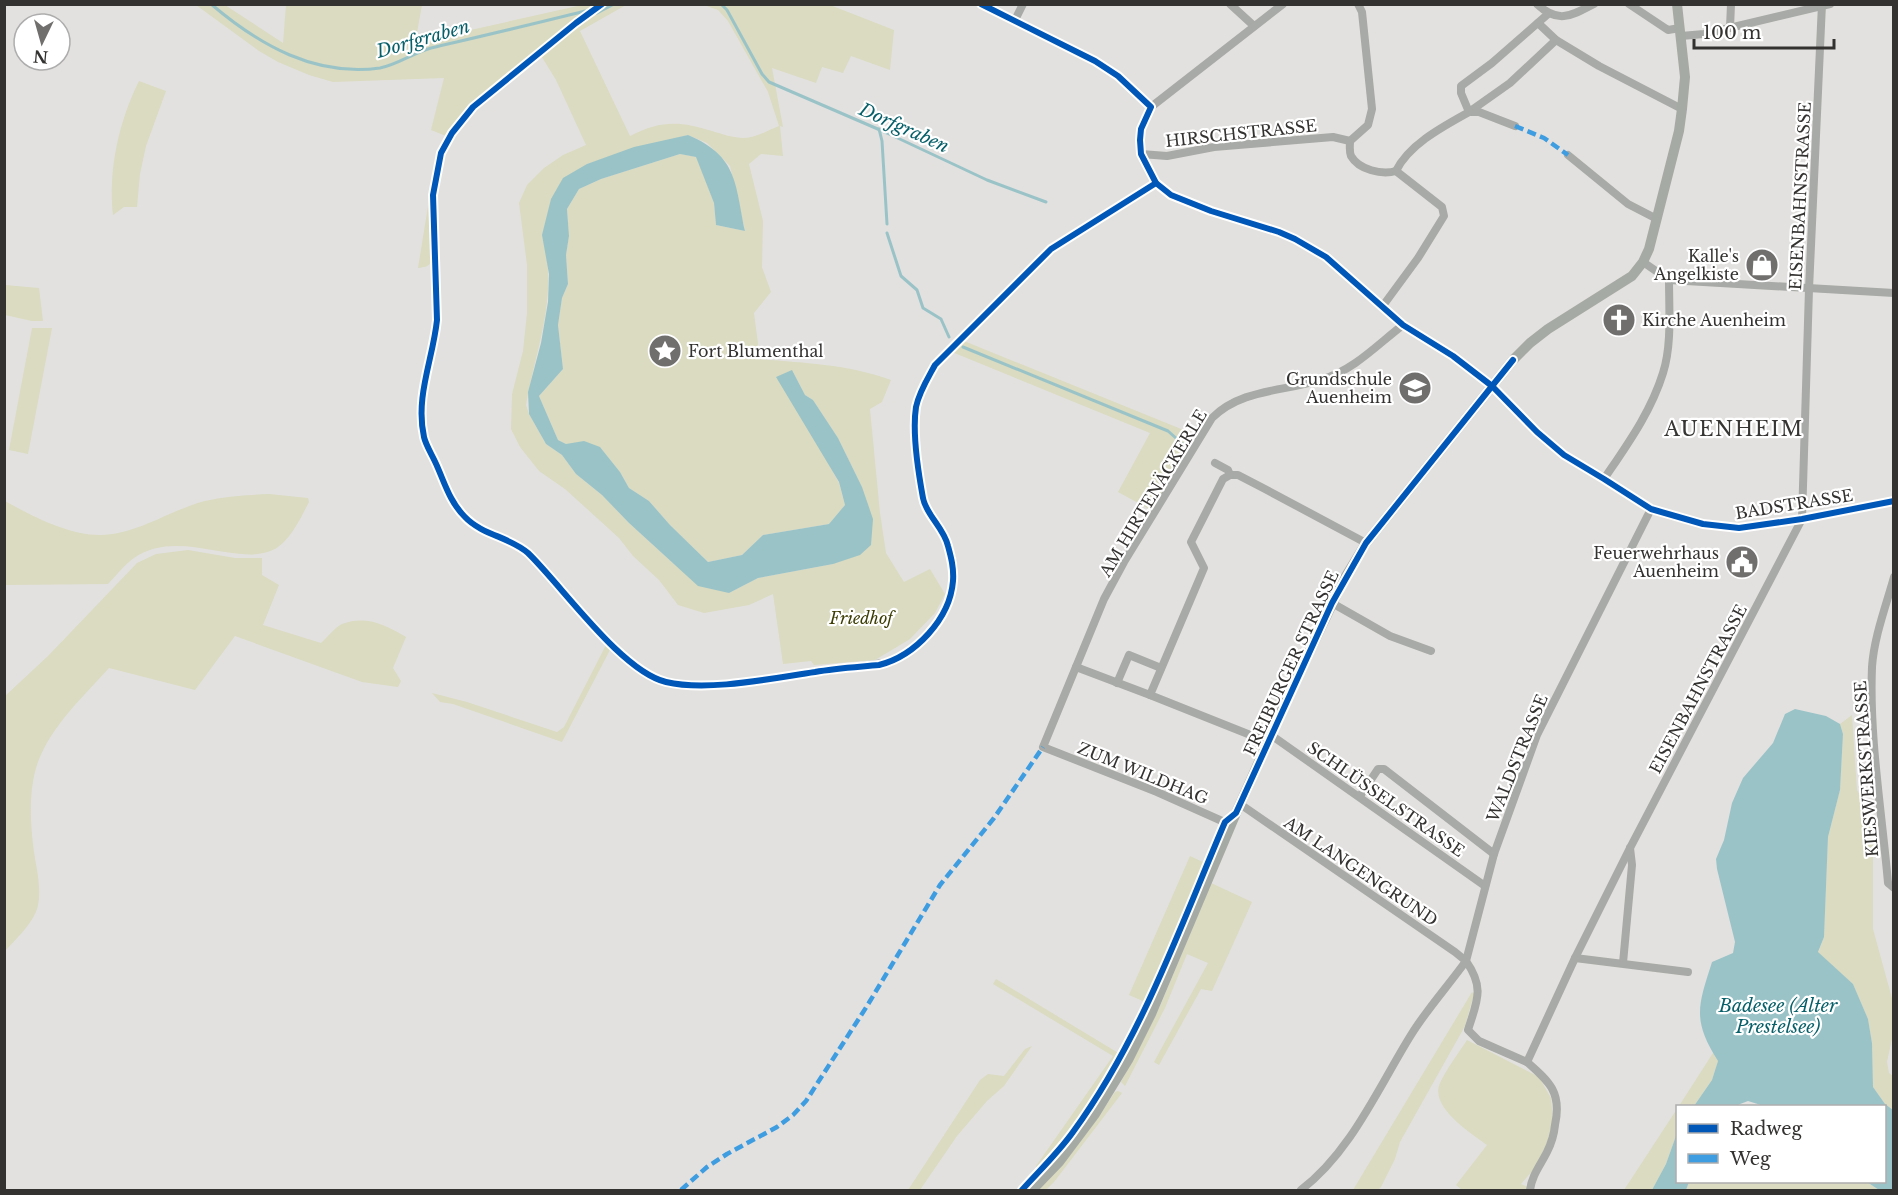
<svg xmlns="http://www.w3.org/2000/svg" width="1898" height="1195" viewBox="0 0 1898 1195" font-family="'Libre Baskerville',serif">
<rect width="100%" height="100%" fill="#e3e1df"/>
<g fill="#dadbc0" fill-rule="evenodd">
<polygon points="196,5 225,5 283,43 286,5 422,5 416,38 417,42 582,5 595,5 491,88 457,120 446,136 431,130 444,78 333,82 309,75 278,62 259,51"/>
<path d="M605 5H626L580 31 630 136C661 120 680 121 712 131 722 134 733 138 744 138 756 138 768 130 779 126L768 92 728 21 718 10 704 5H830L894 30 890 70 851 56 843 73 822 67 816 83 772 68 783 127 780 126 783 156 761 154 749 164 763 221 762 267 771 292 754 313 760 359C804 363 848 364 891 380L882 402 870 409 880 513 886 553 904 582 930 569 945 594 935 613 910 639 875 660 814 665 811 661 783 664 773 594 749 605 704 613 678 605 659 580 633 556 619 538 565 489 539 471 520 447 511 429 512 394 523 351 527 313V265L519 203 527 185 544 168 563 155 586 145 556 80 540 54ZM688 135 707 143 730 166 745 231 716 225 714 203 697 157 680 154 601 179 579 189 567 209 569 236 566 255 568 284 562 298 558 325 563 369 539 396 558 440 566 444 600 447 620 472 629 488 649 501 670 525 708 562 742 555 763 535 829 524 845 505 839 483 817 443 792 370 805 395 813 400 838 438 862 487 833 564 758 578 729 593 675 565 629 523 602 495 576 474 562 455 546 444 529 414 526 405C537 344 558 299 543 235L587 164Z"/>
<path d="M139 81 166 91 146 146 140 174 137 207H124L113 215C108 170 119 121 139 81Z"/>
<path d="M430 194 432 259C430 267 425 267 418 268Z"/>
<polygon points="5,285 39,288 43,321 32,321 5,315"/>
<polygon points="32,328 52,328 28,454 9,450"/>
<polygon points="964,341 1196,435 1151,510 1118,492 1150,433 952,352"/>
<path d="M269 494 308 498 309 502C301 517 293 536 278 547 242 571 180 526 134 558 125 564 116 576 108 584L5 585V501C32 516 68 535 100 535 136 535 170 510 205 501 226 496 248 495 269 494Z"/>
<path d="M188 550 235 558H262V575L279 585 263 625 321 643C327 638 335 627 342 624 366 615 386 625 406 637L393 668 401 681 398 687 362 682 235 636 195 690 109 668C83 697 52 725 38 762 29 787 30 818 33 844 35 865 44 891 36 912 29 927 16 939 5 951V696L48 656 137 563 156 554Z"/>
<polygon points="607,643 611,648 562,742 453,704 440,702 432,693 467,702 557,732 564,727"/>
<polygon points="1852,715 1857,790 1867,809 1873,846 1873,929 1893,1002 1893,1034 1887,1062 1889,1073 1893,1076 1893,1110 1885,1104 1873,1087 1872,1043 1868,1019 1853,984 1818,953 1824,937 1828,837 1840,790 1843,734 1840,724"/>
<polygon points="1190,856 1205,863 1145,1002 1129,995"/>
<polygon points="1211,883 1252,902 1212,991 1201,989 1159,1065 1154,1062 1208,963 1187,954 1165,1008 1125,1086 1121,1082 1161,1004"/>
<path d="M996 979 1120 1054C1098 1096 1067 1134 1036 1170V1166L1113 1056 993 984Z"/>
<polygon points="1472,992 1474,994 1465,1026 1400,1142 1395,1159 1381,1187 1378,1190 1353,1190"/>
<path d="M1467 1040 1539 1077 1551 1098 1553 1120 1547 1143 1535 1168 1521 1184 1535 1190H1462L1456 1185 1487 1145C1471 1133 1429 1107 1440 1083 1447 1068 1458 1054 1467 1040Z"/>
<polygon points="1032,1046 1004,1086 987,1101 957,1136 920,1190 908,1190 980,1080 988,1074 1004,1076 1025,1049"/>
<polygon points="1713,1053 1718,1061 1712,1080 1694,1106 1679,1106"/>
<polygon points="1118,1091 1122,1093 1054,1182 1046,1190 1039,1190 1097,1119 1115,1092"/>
<polygon points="1677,1109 1677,1133 1666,1164 1652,1190 1624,1190"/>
<polygon points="1689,1182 1867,1182 1879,1190 1686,1190"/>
</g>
<g fill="#9ac3c8">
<path d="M688 135C738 156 735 184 745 231L716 225 714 203 696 157 680 154 601 179 579 189 567 209 569 236 566 255 568 284 562 298 558 325 563 369 539 396 558 440 566 444 584 441 600 447 620 472 629 488 649 501 670 525 708 562 742 555 763 535 829 524 845 505 839 482 776 377 792 370 805 395 813 400 838 438 862 487 873 519 871 545 860 555 833 564 758 578 729 593 698 586 629 523 602 495 576 474 562 455 546 444 529 414 528 392 541 343 548 302 549 274 542 235 551 199 563 178 587 164 634 147Z"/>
<path d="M1795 709 1826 716 1840 724 1843 734 1840 790 1828 837 1824 937 1818 952 1853 984 1868 1019 1872 1043 1873 1087 1885 1104 1893 1110V1190H1879L1867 1182H1884V1106H1764L1748 1101 1735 1106H1694L1712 1080 1718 1061C1692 1020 1698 1006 1712 962L1733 953 1735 942 1717 869 1716 859 1724 840 1732 803 1743 778 1773 743 1785 714Z"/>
<polygon points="1677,1133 1678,1182 1689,1182 1686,1190 1652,1190 1666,1164"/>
</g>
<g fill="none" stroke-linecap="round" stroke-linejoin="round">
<g stroke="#9ac3c8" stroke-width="3">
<path d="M211 4C259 45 315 77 380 68 397 65 413 53 431 48 482 36 534 24 585 11"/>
<polyline points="721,4 727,10 762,74 769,82 887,133 987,180 1046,202"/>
<polyline points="597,13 614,4"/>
<polyline points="879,129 882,141 887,224"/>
<polyline points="887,233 901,276 917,290 923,308 941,319 949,337"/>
<polyline points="963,347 1168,431 1186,447"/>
</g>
<g stroke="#a7aaa6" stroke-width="8">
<polyline points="981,4 1095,61 1118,76 1151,107"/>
<polyline points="1230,4 1254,26"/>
<polyline points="1283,4 1151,107 1141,129 1140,140 1141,154 1156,183 1171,195 1211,211 1279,232 1295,239 1326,257 1403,325 1453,356 1492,386 1537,432 1564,455 1604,479 1651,509 1703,524 1739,528 1802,519 1894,501"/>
<path d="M1537 4C1558 24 1571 16 1594 4"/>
<polyline points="1629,4 1668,30 1680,28"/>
<polyline points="1015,20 1023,4"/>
<polyline points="1538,23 1556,40 1599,66 1682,109"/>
<polyline points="1730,28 1731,4"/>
<polyline points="1681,36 1704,34 1830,4"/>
<polyline points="1469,112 1510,83 1556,40"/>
<polyline points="1469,112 1479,112 1515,126"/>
<polyline points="1350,141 1368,125 1372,109 1362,12 1358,4"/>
<path d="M1141 154 1167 156 1214 147 1333 137 1350 141C1350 145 1349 151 1351 156 1359 170 1382 175 1396 171"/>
<polyline points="1568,155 1628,204 1657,219"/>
<polyline points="1643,262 1669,280 1894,293"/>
<path d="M1382 307 1418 258 1444 216 1442 207 1396 171C1409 144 1444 126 1469 112L1461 93V86L1492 63 1548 14"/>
<polyline points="1215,463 1228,470 1230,475 1238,475 1265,489 1366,543"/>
<polyline points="1230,475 1223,479 1191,542 1204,568 1150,695 1268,742"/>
<path d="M1604 479C1627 445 1651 412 1663 373 1672 345 1669 310 1669 280"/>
<path d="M1894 577C1886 606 1874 637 1872 667 1869 737 1882 813 1888 883L1894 888"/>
<polyline points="1332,603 1390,636 1431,651"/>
<polyline points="1076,667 1150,695"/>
<path d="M768 679 890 662C925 647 959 604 953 564 952 557 949 549 947 543 941 527 926 514 923 498 917 475 913 430 916 407 919 392 928 378 935 365L1051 249 1156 183"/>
<polyline points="1117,683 1129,655 1161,668"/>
<polyline points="1271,735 1485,886"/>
<polyline points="1360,796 1378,769 1384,769 1494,854"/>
<path d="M1240 804 1455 952 1466 961C1448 986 1427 1009 1411 1035 1378 1088 1351 1152 1301 1190"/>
<path d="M1231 825 1157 792 1043 747 1104 599 1124 562 1212 418C1242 388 1285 392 1323 379 1354 370 1378 344 1403 325"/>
<polyline points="1575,958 1688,972"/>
<polyline points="1623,963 1632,865 1630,848"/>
<path d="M1527 1062 1479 1041 1468 1030C1477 1001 1485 988 1466 961L1494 854 1537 735 1651 509"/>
<path d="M1530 1190C1532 1175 1540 1166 1547 1152 1551 1144 1554 1135 1555 1125 1562 1093 1550 1082 1527 1062L1575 958 1630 848 1802 519 1809 289 1822 4"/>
</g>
<polyline stroke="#a6aaa4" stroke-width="10" points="1032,1190 1059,1162 1095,1114 1128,1060 1151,1014 1236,813 1288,697 1343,581 1366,543 1513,360 1530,343 1548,329 1632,276 1643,262 1649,249 1679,131 1682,109 1685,77 1677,4"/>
<g stroke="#3e9de1" stroke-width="4.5" stroke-dasharray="9 4.5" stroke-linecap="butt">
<polyline points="1515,126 1544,138 1568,155"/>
<polyline points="681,1190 707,1167 727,1154 777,1127 793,1115 806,1101 867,1006 940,885 994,818 1043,747"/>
</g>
<defs>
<g id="cycleway">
<path d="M602 4 576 23 473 107 452 133 441 153 433 195 437 320C433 359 415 397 424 437 426 446 433 456 437 466 445 484 450 502 465 517 482 535 510 537 528 553 563 587 621 671 666 682 708 692 773 678 815 672 836 668 858 667 879 665 915 656 950 619 953 581 954 568 951 557 948 546 944 528 926 515 923 498 918 471 912 433 916 407 919 392 928 378 935 365L1051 249 1156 183"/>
<polyline points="981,4 1095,61 1118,76 1151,107 1141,129 1140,140 1141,154 1156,183 1171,195 1211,211 1279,232 1295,239 1326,257 1403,325 1453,356 1492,386 1537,432 1564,455 1604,479 1651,509 1703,524 1739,528 1802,519 1894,501"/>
<path d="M1022 1190C1039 1171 1058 1153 1073 1132 1141 1039 1180 927 1225 822L1236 813 1332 603 1366 543 1513 360"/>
</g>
</defs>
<use href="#cycleway" stroke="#fff" stroke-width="10"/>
<use href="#cycleway" stroke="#0057b8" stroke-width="6"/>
</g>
<defs>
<symbol id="shop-disc" viewBox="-11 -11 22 22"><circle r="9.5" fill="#716f6e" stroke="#fff"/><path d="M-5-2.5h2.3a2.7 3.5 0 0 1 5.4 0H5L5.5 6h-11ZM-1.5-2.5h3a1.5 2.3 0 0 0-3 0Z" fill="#fff"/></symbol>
<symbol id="church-disc" viewBox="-11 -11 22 22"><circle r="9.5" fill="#716f6e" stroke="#fff"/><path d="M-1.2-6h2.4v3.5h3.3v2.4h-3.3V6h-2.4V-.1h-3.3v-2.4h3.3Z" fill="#fff"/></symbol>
<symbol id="sight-disc" viewBox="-11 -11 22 22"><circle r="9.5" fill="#716f6e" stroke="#fff"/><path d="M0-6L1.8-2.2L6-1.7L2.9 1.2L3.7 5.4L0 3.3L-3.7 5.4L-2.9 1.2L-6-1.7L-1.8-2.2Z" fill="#fff"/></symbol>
<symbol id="school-disc" viewBox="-11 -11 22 22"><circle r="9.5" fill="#716f6e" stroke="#fff"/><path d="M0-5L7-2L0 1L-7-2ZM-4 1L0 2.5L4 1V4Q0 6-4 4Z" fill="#fff"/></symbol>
<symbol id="civic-disc" viewBox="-11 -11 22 22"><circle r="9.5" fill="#716f6e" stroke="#fff"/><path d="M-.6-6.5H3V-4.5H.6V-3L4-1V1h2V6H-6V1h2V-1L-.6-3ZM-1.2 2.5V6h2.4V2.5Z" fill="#fff"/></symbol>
</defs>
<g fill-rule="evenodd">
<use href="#shop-disc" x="1743" y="246" width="38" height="38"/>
<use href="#church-disc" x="1600" y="301" width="38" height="38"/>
<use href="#sight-disc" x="646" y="332" width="38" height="38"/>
<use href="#school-disc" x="1396" y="369" width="38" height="38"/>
<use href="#civic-disc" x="1723" y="543" width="38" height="38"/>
</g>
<g text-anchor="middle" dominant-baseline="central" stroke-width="4.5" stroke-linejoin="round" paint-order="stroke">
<g font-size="16" fill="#343231" stroke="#fff">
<text transform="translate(1241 133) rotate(-6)">HIRSCHSTRASSE</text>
<text transform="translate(1800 196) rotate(-87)">EISENBAHNSTRASSE</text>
<text transform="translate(1153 493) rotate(-59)">AM HIRTENÄCKERLE</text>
<text transform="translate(1794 504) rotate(-9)">BADSTRASSE</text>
<text transform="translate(1291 663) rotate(-65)">FREIBURGER STRASSE</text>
<text transform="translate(1698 689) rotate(-62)">EISENBAHNSTRASSE</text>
<text transform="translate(1517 758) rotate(-68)">WALDSTRASSE</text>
<text transform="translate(1866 769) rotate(-94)">KIESWERKSTRASSE</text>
<text transform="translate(1143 773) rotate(22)">ZUM WILDHAG</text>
<text transform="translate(1386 799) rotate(35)">SCHLÜSSELSTRASSE</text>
<text transform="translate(1361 871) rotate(34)">AM LANGENGRUND</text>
</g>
<g font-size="16" fill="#343231" stroke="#fff" text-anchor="end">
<text x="1739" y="256">Kalle's<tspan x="1739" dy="18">Angelkiste</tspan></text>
<text x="1642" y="320" text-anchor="start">Kirche Auenheim</text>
<text x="688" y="351" text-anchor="start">Fort Blumenthal</text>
<text x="1392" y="379">Grundschule<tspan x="1392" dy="18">Auenheim</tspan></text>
<text x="1719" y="553">Feuerwehrhaus<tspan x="1719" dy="18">Auenheim</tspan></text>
</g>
<g font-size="16" font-style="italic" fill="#3c3d03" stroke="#fff">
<text x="861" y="618">Friedhof</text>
</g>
<g font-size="18" font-style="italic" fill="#075f69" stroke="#fff">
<text transform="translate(423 39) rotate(-16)">Dorfgraben</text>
<text transform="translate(904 128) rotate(24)">Dorfgraben</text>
<text x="1778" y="1006">Badesee (Alter<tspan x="1778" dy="21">Prestelsee)</tspan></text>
</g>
<g font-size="20" letter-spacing="1.5" fill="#373533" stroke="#fff">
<text x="1734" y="429">AUENHEIM</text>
</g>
</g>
<rect width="1898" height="1195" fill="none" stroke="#343231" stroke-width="12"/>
<rect x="1676" y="1105" width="210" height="78" fill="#ffffff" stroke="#aeadad" stroke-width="1.5"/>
<rect x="1688" y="1124" width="30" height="9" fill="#0057b8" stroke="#aeadad" stroke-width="1.5"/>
<text x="1730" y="1135" font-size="18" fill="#343231">Radweg</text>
<rect x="1688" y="1154" width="30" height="9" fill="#3e9de1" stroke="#aeadad" stroke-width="1.5"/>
<text x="1730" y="1165" font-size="18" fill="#343231">Weg</text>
<g transform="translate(42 42) rotate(185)"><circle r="28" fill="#ffffff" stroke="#aeadad" stroke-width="1.5"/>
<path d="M0-4.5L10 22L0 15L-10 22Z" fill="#716f6e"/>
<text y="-9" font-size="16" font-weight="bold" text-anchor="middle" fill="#343231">N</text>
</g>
<path d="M1694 39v9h140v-9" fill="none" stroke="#343231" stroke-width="3"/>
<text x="1703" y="39" font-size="18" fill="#343231" stroke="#ffffff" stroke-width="4.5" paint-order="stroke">100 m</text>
</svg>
